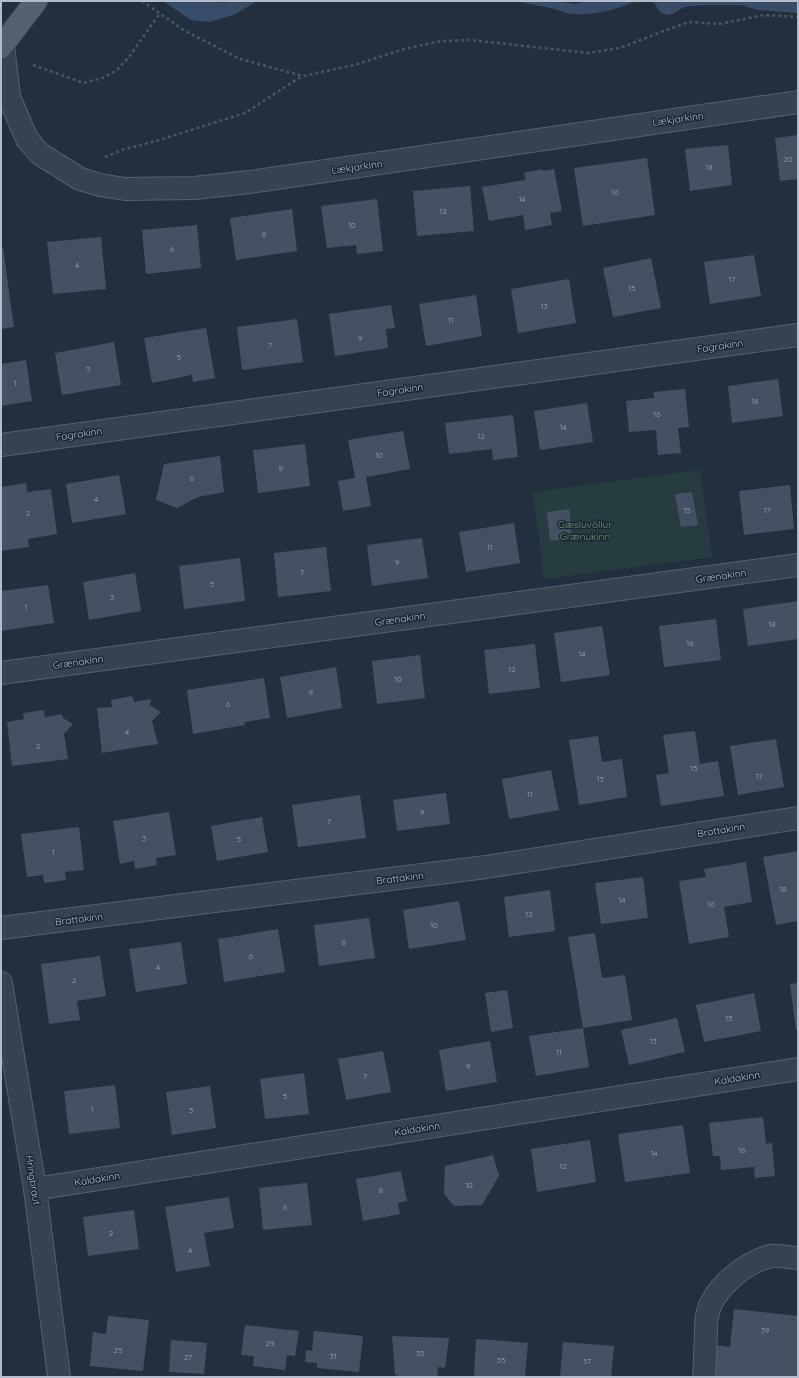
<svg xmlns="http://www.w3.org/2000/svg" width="799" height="1378" viewBox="0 0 799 1378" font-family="Quicksand,sans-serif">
<rect width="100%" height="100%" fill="#242f3e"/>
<polygon fill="#263c3f" points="700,470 712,557 544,579 533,492"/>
<g fill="#394c67">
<polygon points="163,1 202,1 225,3 229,1 257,1 234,15 209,22 191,20"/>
<path d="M516 1H552L576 4 589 1H636C616 10 595 15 573 14 569 14 565 12 561 11 546 6 531 5 516 1Z"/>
<polygon points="653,1 798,1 798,13 758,10 741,5 702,5 684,7 672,14 667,15 660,12"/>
</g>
<g fill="#455162">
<polygon points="798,135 798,179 780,181 775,138"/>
<polygon points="728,145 732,185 690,191 685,149"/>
<polygon points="647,158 655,215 583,226 574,168"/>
<polygon points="542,169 542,171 554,169 562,211 550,213 552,225 525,230 523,215 489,221 482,187 526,180 524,173"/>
<polygon points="470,186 474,231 417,236 413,191"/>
<polygon points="377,199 383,251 357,254 356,245 327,248 321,206"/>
<polygon points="292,209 297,251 236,260 230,218"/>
<polygon points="197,225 201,268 146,274 142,230"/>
<polygon points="101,237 106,289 53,294 47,242"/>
<polygon points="1,248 3,248 14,327 1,329"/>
<polygon points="754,255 761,296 710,304 704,262"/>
<polygon points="651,258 661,308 613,317 603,268"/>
<polygon points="569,279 576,323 518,333 511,289"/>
<polygon points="476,295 482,336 426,346 419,304"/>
<polygon points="391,305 395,328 386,329 388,348 335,356 329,314"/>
<polygon points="297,319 303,362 242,370 237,327"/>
<polygon points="206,328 215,378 193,382 192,375 152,383 144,338"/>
<polygon points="114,342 121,385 62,395 55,353"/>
<polygon points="26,360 32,401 1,406 1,364"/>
<polygon points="778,379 783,416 732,423 728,386"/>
<polygon points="685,389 689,427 678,428 681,453 658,455 656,430 629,432 626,401 654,398 654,392"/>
<polygon points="587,403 593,442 540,450 534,411"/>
<polygon points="513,415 518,457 493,460 492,449 449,454 445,423"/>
<polygon points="403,431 410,469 366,477 371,506 343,511 338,481 355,478 348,440"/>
<polygon points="305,444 310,486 258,493 253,450"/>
<polygon points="220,456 224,492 198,497 177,508 156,500 164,464"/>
<polygon points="119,475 126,514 72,523 66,484"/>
<polygon points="26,483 27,492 51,489 57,534 28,539 29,547 1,551 1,487"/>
<polygon points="790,485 794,529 744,535 739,491"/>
<polygon points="692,492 698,525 681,527 675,494"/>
<polygon points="569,509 572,538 550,541 547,512"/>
<polygon points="514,523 520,563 466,572 459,532"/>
<polygon points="422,538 428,578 372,586 367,545"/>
<polygon points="326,547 331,591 278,597 274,553"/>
<polygon points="240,558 245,601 184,609 179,566"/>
<polygon points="135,573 141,611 89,620 83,582"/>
<polygon points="48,585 54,623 1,631 1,591"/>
<polygon points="798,601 798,639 748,646 743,609"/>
<polygon points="716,619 721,660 664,667 659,626"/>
<polygon points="602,626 610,675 561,682 554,633"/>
<polygon points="535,644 540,688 489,694 484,650"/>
<polygon points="420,655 425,698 377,704 372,661"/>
<polygon points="336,667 342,708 287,718 280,677"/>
<polygon points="264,678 270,718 244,722 245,725 193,734 187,690"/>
<polygon points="132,696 134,702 151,699 150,705 161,712 152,721 158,744 102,753 97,708 112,707 111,700"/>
<polygon points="44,710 45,717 62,714 63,718 73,724 64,734 68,759 12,766 7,722 24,719 23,713"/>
<polygon points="695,731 700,764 718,761 724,796 661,806 656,775 669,773 663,735"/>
<polygon points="598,736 602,762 622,759 627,797 579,805 569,740"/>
<polygon points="776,739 784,787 738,795 730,746"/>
<polygon points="551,770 559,810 509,819 502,779"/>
<polygon points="446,793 450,824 397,831 393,800"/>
<polygon points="360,795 366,838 298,847 292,805"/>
<polygon points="169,812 176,855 156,858 157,865 135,869 134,861 120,864 113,821"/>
<polygon points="262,817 268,852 217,861 211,826"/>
<polygon points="79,827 84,870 65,872 66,880 44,883 43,875 27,877 21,834"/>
<polygon points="798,851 798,921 776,925 763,857"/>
<polygon points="746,862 752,902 724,907 729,937 689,944 679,881 706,877 704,869"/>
<polygon points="643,877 648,918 601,924 595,883"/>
<polygon points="550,890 555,931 509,937 504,897"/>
<polygon points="459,901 466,940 409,949 403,910"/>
<polygon points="369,918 375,958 319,966 314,925"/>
<polygon points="278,929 285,972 224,982 218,939"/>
<polygon points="595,933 602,978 625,975 632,1020 583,1028 589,1067 536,1076 529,1036 583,1028 568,937"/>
<polygon points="181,942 187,984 136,992 129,949"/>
<polygon points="100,956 106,996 77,1001 80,1020 49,1024 41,964"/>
<polygon points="798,983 798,1029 796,1030 790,984"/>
<polygon points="507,990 513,1028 491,1032 485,993"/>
<polygon points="754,993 761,1031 704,1042 696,1005"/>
<polygon points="677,1018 685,1052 629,1065 621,1030"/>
<polygon points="490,1041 497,1082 446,1091 439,1050"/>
<polygon points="383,1051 391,1092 346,1100 338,1059"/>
<polygon points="304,1073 309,1114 265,1119 260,1079"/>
<polygon points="115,1085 120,1128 69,1134 64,1091"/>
<polygon points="210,1086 216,1128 172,1135 166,1092"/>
<polygon points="763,1117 766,1144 772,1143 775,1176 755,1178 754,1167 721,1170 720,1156 713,1156 709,1123"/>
<polygon points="683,1125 690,1173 625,1182 618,1134"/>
<polygon points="590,1140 596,1182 537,1192 531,1149"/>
<polygon points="493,1155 499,1176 482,1205 454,1206 444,1194 445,1166"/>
<polygon points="401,1171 407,1201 398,1203 400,1214 363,1221 356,1179"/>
<polygon points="307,1183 312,1225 263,1230 259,1188"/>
<polygon points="229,1197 234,1228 204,1233 210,1266 176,1272 165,1207"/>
<polygon points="134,1210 139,1249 88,1256 83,1217"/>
<polygon points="734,1309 798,1316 798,1377 711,1377 715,1345 730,1347"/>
<polygon points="108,1316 149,1320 143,1371 90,1366 93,1332 106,1334"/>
<polygon points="245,1325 299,1331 295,1356 287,1355 285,1370 253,1366 254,1356 241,1355"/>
<polygon points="314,1331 363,1336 359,1372 317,1368 317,1363 305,1362 306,1350 312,1351"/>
<polygon points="392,1336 449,1338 445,1368 438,1367 437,1377 399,1377 395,1374"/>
<polygon points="476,1339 528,1343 525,1377 474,1377"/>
<polygon points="171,1340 207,1343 204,1374 169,1372"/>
<polygon points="563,1342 614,1346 611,1377 560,1377"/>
</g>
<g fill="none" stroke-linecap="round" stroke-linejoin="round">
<defs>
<g id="minor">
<polyline points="3,45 9,97 27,139 40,154 80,179 100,185 125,189 194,188 250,182 798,102"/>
<polyline points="1,445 798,335"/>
<polyline points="1,673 798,565"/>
<polyline points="1,928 486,867 798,818"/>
<polyline points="1,983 35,1189 59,1377"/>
<polyline points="35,1189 798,1069"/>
<path d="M704 1377C705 1363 705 1349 706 1334 706 1328 706 1322 707 1316 712 1289 745 1262 771 1256 779 1255 790 1258 798 1258"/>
</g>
<polyline id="major" points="1,47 36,1"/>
</defs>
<use href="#minor" stroke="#565f6c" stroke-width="24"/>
<use href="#major" stroke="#414a57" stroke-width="24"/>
<g stroke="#44595c" stroke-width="2.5" stroke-dasharray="3 3" stroke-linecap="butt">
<polyline points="142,1 185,31 240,59 303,76 354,65 408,48 442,41 470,40 588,53 620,48 661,32 689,22 719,24 764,15 798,17"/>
<polyline points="33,65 84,83 102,78 116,71 129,57 160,13"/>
<polyline points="105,157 122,150 159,140 245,113 302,76"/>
</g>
<use href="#minor" stroke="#38414e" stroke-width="22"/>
<use href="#major" stroke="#56606e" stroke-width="22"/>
</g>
<g text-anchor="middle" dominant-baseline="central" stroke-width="3" stroke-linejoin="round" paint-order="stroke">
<g font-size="8" fill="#98a1af">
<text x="788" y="159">20</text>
<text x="709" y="167">18</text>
<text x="615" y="192">16</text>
<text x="522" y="199">14</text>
<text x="443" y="211">12</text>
<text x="352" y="225">10</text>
<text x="264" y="234">8</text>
<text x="172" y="249">6</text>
<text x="77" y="265">4</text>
<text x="732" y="279">17</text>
<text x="632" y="288">15</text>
<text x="544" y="306">13</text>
<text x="451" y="320">11</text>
<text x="360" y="338">9</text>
<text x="270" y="345">7</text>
<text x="179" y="357">5</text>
<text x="88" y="369">3</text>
<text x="15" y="383">1</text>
<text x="755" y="401">18</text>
<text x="657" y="414">16</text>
<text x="563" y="427">14</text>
<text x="481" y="436">12</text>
<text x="379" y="455">10</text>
<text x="281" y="468">8</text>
<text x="192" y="478">6</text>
<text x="96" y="499">4</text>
<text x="687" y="510">15</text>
<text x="767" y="510">17</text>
<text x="28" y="513">2</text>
<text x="490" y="547">11</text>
<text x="397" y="562">9</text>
<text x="302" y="572">7</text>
<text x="212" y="584">5</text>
<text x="112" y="597">3</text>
<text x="26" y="607">1</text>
<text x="772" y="624">18</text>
<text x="690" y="643">16</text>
<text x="582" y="654">14</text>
<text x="512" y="669">12</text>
<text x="398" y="679">10</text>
<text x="311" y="692">8</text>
<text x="228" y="704">6</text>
<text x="127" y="732">4</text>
<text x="38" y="746">2</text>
<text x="694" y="768">15</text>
<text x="759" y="776">17</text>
<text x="600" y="779">13</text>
<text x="530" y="794">11</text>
<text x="422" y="812">9</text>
<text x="329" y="821">7</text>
<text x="144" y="838">3</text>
<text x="239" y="839">5</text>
<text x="53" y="852">1</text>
<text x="783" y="889">18</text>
<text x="622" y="900">14</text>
<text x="711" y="904">16</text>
<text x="529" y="914">12</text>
<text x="434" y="925">10</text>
<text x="344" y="942">8</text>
<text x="251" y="956">6</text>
<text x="158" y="967">4</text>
<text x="74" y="980">2</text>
<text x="729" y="1018">15</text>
<text x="653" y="1041">13</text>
<text x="559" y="1052">11</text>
<text x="468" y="1066">9</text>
<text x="365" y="1076">7</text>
<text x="285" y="1096">5</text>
<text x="92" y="1109">1</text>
<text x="191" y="1110">3</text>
<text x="742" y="1150">16</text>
<text x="654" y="1153">14</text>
<text x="563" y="1166">12</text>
<text x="469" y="1185">10</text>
<text x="381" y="1190">8</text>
<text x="285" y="1207">6</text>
<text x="111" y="1233">2</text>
<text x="190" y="1250">4</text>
<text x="765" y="1330">39</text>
<text x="270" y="1343">29</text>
<text x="118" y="1350">25</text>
<text x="420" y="1353">33</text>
<text x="333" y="1356">31</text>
<text x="188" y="1357">27</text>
<text x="501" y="1360">35</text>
<text x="587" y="1361">37</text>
</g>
<g font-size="10" fill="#b4bcc9" stroke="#1d2633">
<text transform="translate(678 119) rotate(-8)">Lækjarkinn</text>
<text transform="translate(357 167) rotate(-8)">Lækjarkinn</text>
<text transform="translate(720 346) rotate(-8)">Fagrakinn</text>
<text transform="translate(400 390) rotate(-8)">Fagrakinn</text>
<text transform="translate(79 434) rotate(-8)">Fagrakinn</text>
<text transform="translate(721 576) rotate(-8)">Grænakinn</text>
<text transform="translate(400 619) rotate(-8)">Grænakinn</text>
<text transform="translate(78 662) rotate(-8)">Grænakinn</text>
<text transform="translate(721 830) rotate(-9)">Brattakinn</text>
<text transform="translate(400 878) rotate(-7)">Brattakinn</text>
<text transform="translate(79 919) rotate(-7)">Brattakinn</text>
<text transform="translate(737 1078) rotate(-9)">Kaldakinn</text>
<text transform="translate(417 1129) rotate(-9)">Kaldakinn</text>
<text transform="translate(97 1179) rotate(-9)">Kaldakinn</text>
<text transform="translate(33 1180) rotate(81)">Hringbraut</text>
</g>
<g font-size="10" fill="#6b9a76" stroke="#1d2633">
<text x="585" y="524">Gæsluvöllur<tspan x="585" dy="12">Grænukinn</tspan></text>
</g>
</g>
<rect width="799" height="1378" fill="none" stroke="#b4bcc9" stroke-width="4"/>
</svg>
